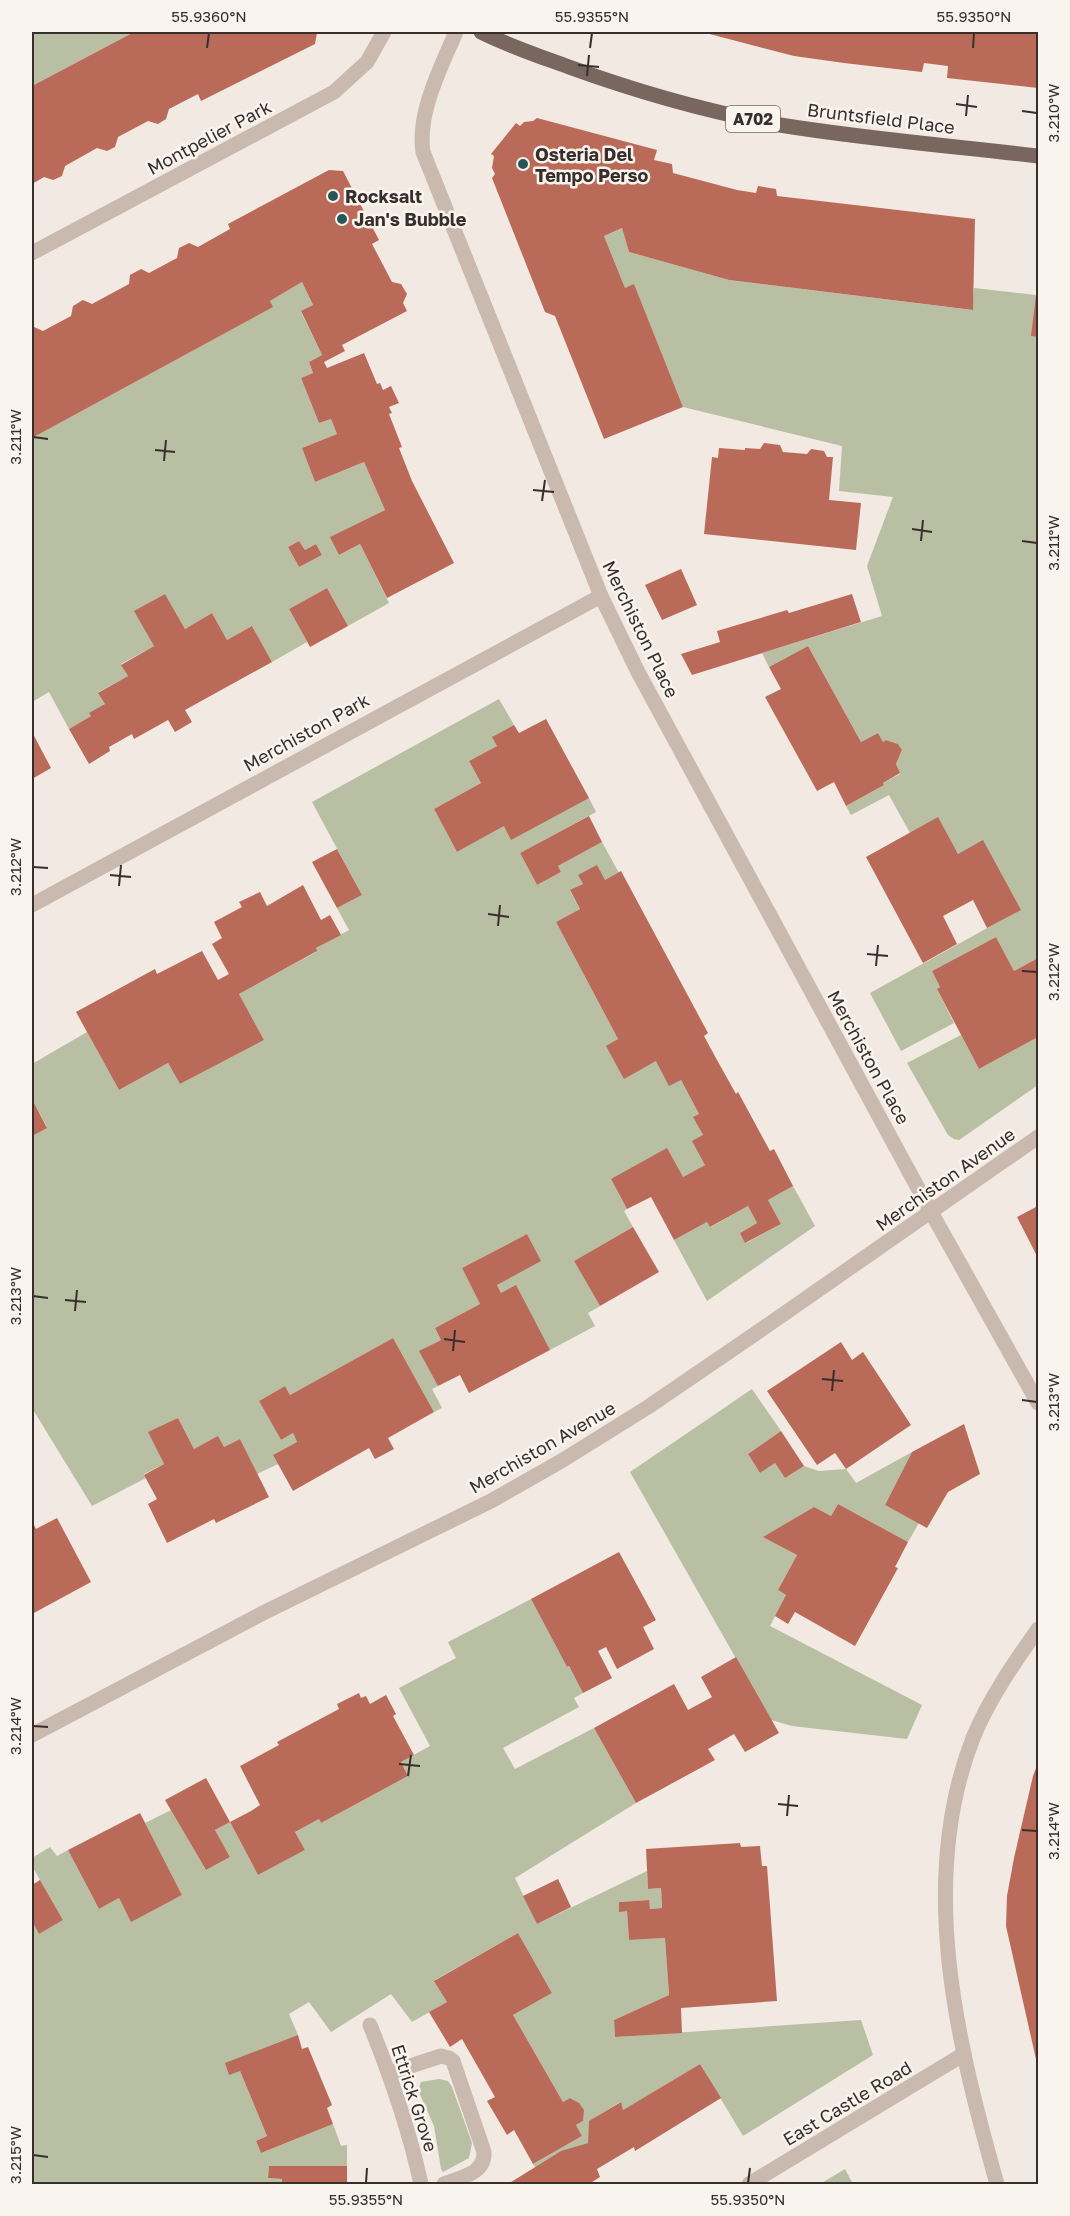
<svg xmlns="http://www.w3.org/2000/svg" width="1070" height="2216" viewBox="0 0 1070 2216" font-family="'Golos Text',sans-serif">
<rect width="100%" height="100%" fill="#f1e9e2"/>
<g fill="#b8bfa3" fill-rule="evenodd">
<polygon points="32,32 134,32 32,86"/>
<polygon points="622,228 629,252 729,280 972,310 974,288 1036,295 1032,336 1038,337 1038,958 1014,971 996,937 932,971 940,987 937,989 954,1023 901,1051 870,993 1020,910 958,854 938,818 910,833 889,795 851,815 846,806 884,785 883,783 900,774 896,764 902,750 898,744 886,740 883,742 878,733 861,742 808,646 769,667 762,653 882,616 867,566 893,497 839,491 842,446 683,407 634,285 625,288 604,236"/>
<path d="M302 282 313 305 301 312 322 355 309 362 313 373 301 378 319 423 331 419 337 434 302 448 315 482 364 462 385 510 331 537 339 555 360 544 389 603 348 626 327 588 289 609 307 642 272 662 252 626 227 640 212 613 185 629 165 594 135 611 154 646 121 664 128 676 99 692 105 704 91 716 69 729 49 692 32 702V438L272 307 270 301ZM299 541 305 550 316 544 322 555 299 567 288 547Z"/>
<polygon points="499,699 514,725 493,737 497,746 469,761 481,783 434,809 457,852 504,826 589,798 596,812 520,853 537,885 561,872 558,866 602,842 619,873 605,880 578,875 583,884 570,891 580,909 556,922 618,1039 624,1078 656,1061 681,1080 699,1114 694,1118 703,1135 705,1165 683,1177 611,1179 627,1209 624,1211 633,1227 574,1261 600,1306 588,1313 595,1326 550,1350 501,1293 497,1285 540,1261 527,1234 462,1268 480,1304 435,1328 441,1340 420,1351 438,1386 432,1389 442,1408 434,1412 393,1338 290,1395 285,1386 259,1401 281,1440 293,1433 297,1442 273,1455 278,1464 257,1474 240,1439 224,1447 218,1437 194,1449 178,1418 149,1433 164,1464 144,1474 146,1478 92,1506 32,1408 32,1136 47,1127 32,1099 32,1064 87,1032 119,1090 168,1063 180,1084 264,1040 239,994 316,952 316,948 349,930 337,908 362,895 312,802"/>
<polygon points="961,1035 979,1069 1038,1037 1038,1085 959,1140 954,1139 948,1135 907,1063"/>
<polygon points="793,1186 815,1226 707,1301 674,1240 707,1222 711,1227 748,1206 757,1223 740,1233 746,1243 781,1224 768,1200"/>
<polygon points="752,1389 781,1431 748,1454 760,1473 775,1463 785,1478 804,1466 819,1471 846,1469 856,1483 912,1452 885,1505 919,1523 908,1542 838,1504 831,1516 814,1507 764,1537 797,1555 778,1590 786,1595 770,1626 922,1705 907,1739 792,1726 771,1720 630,1472"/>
<path d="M531 1599 567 1667 569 1666 583 1693 574 1698 579 1707 503 1748 515 1769 594 1728 636 1803 515 1878 537 1924 647 1871 648 1889 661 1888 662 1908 650 1909 648 1900 619 1902V1911H627L629 1940 665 1938 669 1995 614 2020 615 2037 861 2020 873 2055 743 2136 700 2064 623 2110 620 2102 590 2121 588 2143 561 2152 536 2168 533 2164 582 2136 576 2125 583 2121C584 2108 582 2104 570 2098L563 2102 513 2015 552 1993 518 1933 435 1980 447 2002 412 2022 391 1994 331 2032 309 2002 289 2014 298 2035 240 2071 267 2136 256 2141 261 2153 333 2124 341 2146 347 2145V2166H269L268 2178 282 2179V2184H32V1921L39 1934 63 1920 32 1866V1858L50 1847 57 1856 68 1850 99 1909 119 1898 131 1921 182 1895 145 1823 171 1810 206 1870 230 1857 215 1830 230 1822 258 1875 305 1850 295 1832 319 1819 321 1823 408 1776 401 1762 430 1746 399 1688 456 1658 448 1642Z"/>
<polygon points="439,2079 448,2081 452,2087 472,2143 469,2158 443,2172 441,2169 434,2126 418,2090 421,2082"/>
<polygon points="845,2169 853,2184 820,2184"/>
</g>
<g fill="#ba6a58">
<polygon points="134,32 316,32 317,33 315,44 201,101 198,94 169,109 166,119 158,124 148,121 118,137 115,147 107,151 97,148 65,166 62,176 53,180 44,177 32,184 32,86"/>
<polygon points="702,32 1038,32 1038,88 947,78 948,66 924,63 922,72 844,63 794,56"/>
<polygon points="537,118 657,150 654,160 672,164 673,173 737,190 756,193 758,186 776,189 777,196 975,219 973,310 729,280 629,252 622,228 604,236 625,288 634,284 683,407 604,439 555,316 545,312 492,178 495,174 492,168 494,156 491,154 516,123 520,126 524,122 533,121"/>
<polygon points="329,170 343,171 379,240 372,244 392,282 401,284 407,294 403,303 407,311 342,345 345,351 324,362 327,368 364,353 377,384 380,383 383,390 391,386 399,403 389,407 392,413 389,414 402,447 399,448 412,481 454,563 387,598 360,544 339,555 330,537 385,510 364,462 315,482 302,448 337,434 331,419 319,423 301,378 313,373 309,362 322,355 301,311 313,305 302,282 270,301 273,307 32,438 32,328 34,327 43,331 71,316 73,306 83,300 92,304 129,284 130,275 141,269 149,273 177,258 179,248 189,243 198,247 230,229 228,224"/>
<polygon points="1036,295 1038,296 1038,337 1031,336"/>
<polygon points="764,443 780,445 783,452 807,454 811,449 824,451 827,457 833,457 829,500 861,503 856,550 704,534 712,457 718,458 719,448 745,450 745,448 760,449"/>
<polygon points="299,541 305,550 316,544 322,555 299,567 288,547"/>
<polygon points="681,569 697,605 662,620 645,585"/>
<polygon points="327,588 348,626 310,647 289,609"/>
<polygon points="165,594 185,629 212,613 227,640 252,626 272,662 185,710 192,722 175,732 168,720 134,739 132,734 109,747 110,751 89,764 69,729 91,716 89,713 105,704 98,693 128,676 121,665 154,646 134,611"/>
<polygon points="852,594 861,622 692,675 681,654 720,642 717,631 787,610 789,613"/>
<polygon points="808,646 861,742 878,733 883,742 886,740 898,744 902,750 896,764 900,773 883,783 884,785 846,806 834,782 817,791 765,697 781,689 769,667"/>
<polygon points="546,719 589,798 511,840 504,826 457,852 434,809 481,783 469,761 497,746 492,737 514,725 519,733"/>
<polygon points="32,732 51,768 32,779"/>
<polygon points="589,816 602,842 558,866 561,872 537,885 520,853"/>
<polygon points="938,817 958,854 983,840 1021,910 987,928 973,900 943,916 957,944 923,963 866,857"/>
<polygon points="337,849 362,895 337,908 312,862"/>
<polygon points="597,865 605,880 621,871 708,1033 704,1036 717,1060 736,1094 738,1092 770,1151 774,1149 793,1186 768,1200 781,1224 745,1243 740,1233 757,1223 748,1206 710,1227 707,1222 674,1240 651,1197 627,1209 611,1179 667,1148 683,1177 705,1165 692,1141 703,1135 693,1117 699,1114 681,1080 669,1086 656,1061 624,1079 606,1046 618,1039 556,922 580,909 570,890 583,884 578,875"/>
<polygon points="303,885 321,920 330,915 341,935 316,948 317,951 239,994 264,1040 180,1084 168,1063 119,1090 76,1012 155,969 157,974 202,951 218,980 229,974 212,944 222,938 214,922 242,907 239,902 260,892 267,906"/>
<polygon points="996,937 1014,971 1038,958 1038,1037 979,1069 937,989 940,987 932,971"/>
<polygon points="32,1099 47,1128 32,1136"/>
<polygon points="1038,1206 1038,1258 1017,1217"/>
<polygon points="633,1227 659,1272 600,1306 574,1261"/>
<polygon points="527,1234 541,1261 497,1285 501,1293 516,1285 550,1350 469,1393 460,1375 438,1386 419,1351 441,1340 435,1328 480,1304 462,1268"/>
<polygon points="393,1338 434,1412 388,1438 394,1449 375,1459 369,1448 293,1491 273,1455 297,1442 293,1433 281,1440 259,1401 285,1386 290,1395"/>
<polygon points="841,1342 852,1360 863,1352 911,1425 846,1469 835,1453 817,1465 767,1391"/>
<polygon points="178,1418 194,1449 218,1436 224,1447 240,1439 269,1497 216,1523 214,1519 167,1543 148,1504 157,1499 144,1475 164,1464 148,1432"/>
<polygon points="964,1424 980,1474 948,1492 927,1528 885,1505 912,1452"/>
<polygon points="781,1431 804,1466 785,1478 775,1463 760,1473 748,1454"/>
<polygon points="838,1504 908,1542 895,1567 898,1568 855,1646 795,1612 788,1624 775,1616 786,1595 778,1590 797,1555 763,1537 814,1507 831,1516"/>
<polygon points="57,1518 91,1582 32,1614 32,1521 36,1529"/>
<polygon points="619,1552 656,1620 643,1627 654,1649 617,1669 606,1647 598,1651 612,1678 583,1693 569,1666 567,1667 531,1599"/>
<polygon points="736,1657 779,1733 745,1752 734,1734 708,1749 715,1760 636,1803 594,1728 674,1684 688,1710 712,1697 701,1677"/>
<polygon points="359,1693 361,1698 366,1696 370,1704 386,1695 396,1714 393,1716 414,1755 401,1762 408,1776 321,1823 319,1819 295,1832 305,1850 258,1875 230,1822 215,1830 230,1857 206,1870 165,1800 206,1778 230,1822 251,1811 260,1805 240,1766 279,1745 277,1742 339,1709 337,1704"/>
<polygon points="1038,1763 1038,2068 1006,1926 1007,1896 1014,1858 1033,1776"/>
<polygon points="140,1813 182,1895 131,1922 119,1898 99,1909 68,1850"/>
<polygon points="740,1843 741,1847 760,1846 762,1866 767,1866 777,2001 681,2008 682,2033 615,2037 614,2020 669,1995 665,1938 629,1940 627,1911 619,1912 619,1902 649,1900 650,1909 662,1908 661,1888 648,1889 646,1849"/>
<polygon points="558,1879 571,1907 537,1924 523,1896"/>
<polygon points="40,1880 63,1920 39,1934 32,1921 32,1885"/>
<polygon points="518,1933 552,1993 513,2015 563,2102 570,2098 579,2103 584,2110 583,2121 576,2125 582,2136 533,2164 514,2130 507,2135 487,2101 495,2097 462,2039 450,2047 429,2012 447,2002 434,1981"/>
<polygon points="298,2035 302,2049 308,2047 332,2105 327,2108 333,2124 261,2153 256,2141 267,2136 240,2071 229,2075 225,2063"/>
<polygon points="700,2064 721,2098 635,2151 634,2147 597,2169 600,2177 589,2184 508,2184 561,2151 588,2143 589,2121 621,2102 623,2110"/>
<polygon points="269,2166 347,2166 347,2184 282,2184 282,2179 268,2178"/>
</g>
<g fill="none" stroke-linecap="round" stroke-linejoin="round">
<path stroke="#c9b9af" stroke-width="15" d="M389 2073 441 2056 449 2058 453 2061 484 2152C485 2174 461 2177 444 2184"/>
<g stroke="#c9b9af" stroke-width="15">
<path d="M456 32C441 67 417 113 423 152L601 596 638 672 931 1212 1038 1403"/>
<polyline points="32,253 334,92 367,62 384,32"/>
<polyline points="32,905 601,596"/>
<polyline points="32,1735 263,1613 491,1501 563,1460 648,1407 752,1336 1038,1137"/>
<path d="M370 2025C391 2077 409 2129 421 2184"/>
<polyline points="749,2184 964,2054"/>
<path d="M997 2184C957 2042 917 1882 973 1738 989 1699 1014 1663 1038 1629"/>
</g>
<path stroke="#79665f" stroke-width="15" d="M481 32C509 46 539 56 569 67 638 92 708 112 780 125 866 139 953 146 1038 156"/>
</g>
<path fill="none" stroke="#382f2c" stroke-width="2" d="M207 48 209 33M590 48 592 33M973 48 974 33M578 65 599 67M587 76 589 55M956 104 977 107M1022 111 1037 113M966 116 968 95M33 437 48 439M155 450 175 452M164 461 166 440M533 490 554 492M542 501 545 480M912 529 932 532M921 541 923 520M1022 541 1037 543M33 867 48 868M110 875 131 877M119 886 121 865M488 914 509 917M498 926 500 905M867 954 888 956M876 966 878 945M1022 971 1037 972M33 1296 48 1298M65 1300 86 1302M75 1311 77 1290M444 1339 465 1342M453 1351 455 1330M822 1379 843 1381M832 1391 834 1370M1022 1400 1037 1402M33 1726 48 1727M399 1764 420 1766M408 1776 411 1755M778 1804 798 1806M787 1816 789 1795M1022 1830 1037 1831M33 2155 48 2157M366 2183 367 2168M748 2183 750 2168"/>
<g fill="#265656" stroke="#f9f4ee" stroke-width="2">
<circle cx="523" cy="164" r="6"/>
<circle cx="333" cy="196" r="6"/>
<circle cx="342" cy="219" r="6"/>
</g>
<g text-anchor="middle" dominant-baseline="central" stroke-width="5" stroke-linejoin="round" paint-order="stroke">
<rect fill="#f9f4ee" stroke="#726a66" stroke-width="1.5" x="726" y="106" width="54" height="26" rx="4.5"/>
<g font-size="16" font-weight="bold" fill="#382f2c">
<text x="753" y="119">A702</text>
</g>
<g font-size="18" fill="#382f2c" stroke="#f9f4ee">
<text transform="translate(881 118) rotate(7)">Bruntsfield Place</text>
<text transform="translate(209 137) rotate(-28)">Montpelier Park</text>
<text transform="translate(641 629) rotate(64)">Merchiston Place</text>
<text transform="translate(306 732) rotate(-29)">Merchiston Park</text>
<text transform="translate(869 1057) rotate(61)">Merchiston Place</text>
<text transform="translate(945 1179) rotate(-35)">Merchiston Avenue</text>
<text transform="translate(542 1447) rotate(-30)">Merchiston Avenue</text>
<text transform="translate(415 2098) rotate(72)">Ettrick Grove</text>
<text transform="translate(847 2103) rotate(-31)">East Castle Road</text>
</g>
<g font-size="18" font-weight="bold" fill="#382f2c" stroke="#f9f4ee" text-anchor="start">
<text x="535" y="154">Osteria Del<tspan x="535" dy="21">Tempo Perso</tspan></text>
<text x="345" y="196">Rocksalt</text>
<text x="354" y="219">Jan's Bubble</text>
</g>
</g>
<rect width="1070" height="2216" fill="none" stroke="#f9f4ee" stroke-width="66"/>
<rect x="33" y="33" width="1004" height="2150" fill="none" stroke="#382f2c" stroke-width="2"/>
<g font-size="15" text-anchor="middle" fill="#382f2c">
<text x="209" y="22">55.9360°N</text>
<text x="592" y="22">55.9355°N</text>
<text x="974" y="22">55.9350°N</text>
<text transform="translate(1054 113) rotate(-90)" y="5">3.210°W</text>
<text transform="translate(16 437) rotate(-90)" y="5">3.211°W</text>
<text transform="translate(1054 543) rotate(-90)" y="5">3.211°W</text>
<text transform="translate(16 867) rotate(-90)" y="5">3.212°W</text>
<text transform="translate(1054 972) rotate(-90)" y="5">3.212°W</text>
<text transform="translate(16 1296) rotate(-90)" y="5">3.213°W</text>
<text transform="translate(1054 1402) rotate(-90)" y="5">3.213°W</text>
<text transform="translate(16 1726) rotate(-90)" y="5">3.214°W</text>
<text transform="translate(1054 1831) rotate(-90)" y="5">3.214°W</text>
<text transform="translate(16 2155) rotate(-90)" y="5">3.215°W</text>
<text x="366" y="2205">55.9355°N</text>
<text x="748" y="2205">55.9350°N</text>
</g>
</svg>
